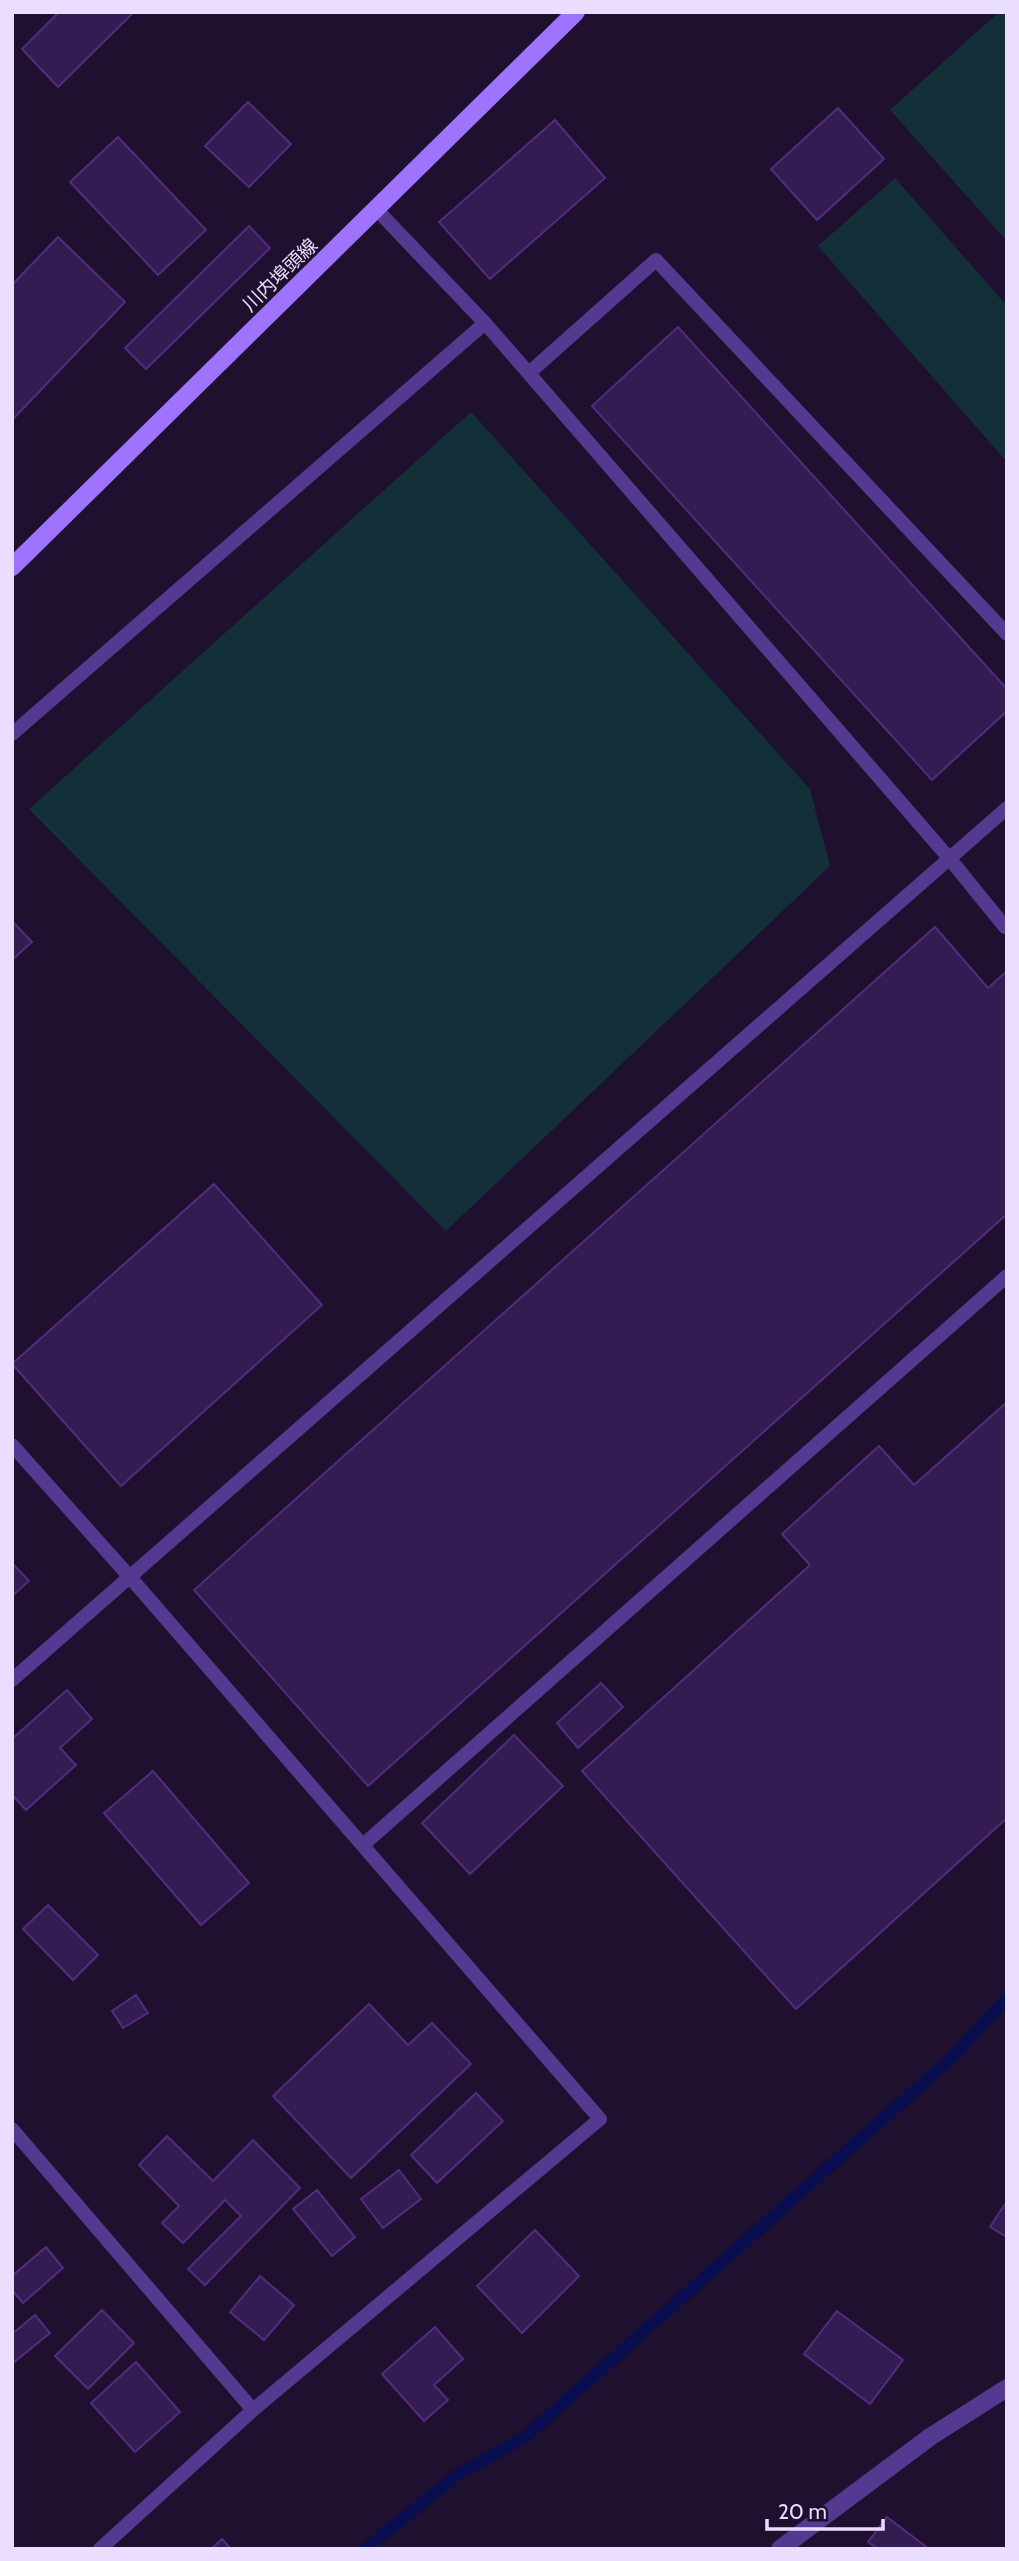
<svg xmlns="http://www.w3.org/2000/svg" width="1019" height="2561" viewBox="0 0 1019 2561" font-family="Cabin,'Noto Sans JP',sans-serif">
<rect width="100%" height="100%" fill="#1e102e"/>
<g fill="#133039">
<polygon points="999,12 1007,12 1007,241 890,110"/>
<polygon points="895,178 1007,306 1007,462 818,246"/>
<polygon points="471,412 810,789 830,866 446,1231 29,809"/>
</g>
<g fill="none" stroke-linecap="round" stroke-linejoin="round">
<polyline stroke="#080e50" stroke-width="12" points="365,2549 457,2475 525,2437 947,2062 1007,1999"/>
</g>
<g fill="#341b51" stroke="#522c7e" stroke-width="2">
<polygon points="59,12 134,12 58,87 22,49"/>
<polygon points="248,102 291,144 249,187 205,146"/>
<polygon points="838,108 884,159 817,220 771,169"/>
<polygon points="555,120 605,178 490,279 439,222"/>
<polygon points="118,137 206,230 158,275 70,182"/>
<polygon points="249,226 270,248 146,369 125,348"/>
<polygon points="58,237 125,302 13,419 12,285"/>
<polygon points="678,327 1007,689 1007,711 932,780 592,406"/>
<polygon points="12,921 32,942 12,960"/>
<polygon points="935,927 988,988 1007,971 1007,1214 368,1786 194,1590"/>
<polygon points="214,1184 322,1305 121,1486 12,1364"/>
<polygon points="1007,1402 1007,1818 796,2009 582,1771 810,1565 782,1534 879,1446 914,1485"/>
<polygon points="12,1563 29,1581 12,1596"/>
<polygon points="601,1683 623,1707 578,1748 557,1723"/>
<polygon points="67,1690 92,1719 60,1748 76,1765 26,1810 12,1795 12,1739"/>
<polygon points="514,1735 563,1786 470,1874 422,1823"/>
<polygon points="153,1771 249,1883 201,1925 104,1813"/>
<polygon points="48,1905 98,1955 73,1980 23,1929"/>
<polygon points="136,1995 148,2013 123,2028 112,2011"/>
<polygon points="369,2004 408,2045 432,2023 471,2064 351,2178 273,2096"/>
<polygon points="476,2093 503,2121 437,2183 411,2155"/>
<polygon points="167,2136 213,2181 253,2140 300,2188 205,2285 188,2269 241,2216 225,2200 183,2243 162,2223 179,2206 139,2165"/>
<polygon points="399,2170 421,2199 383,2228 361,2199"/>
<polygon points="317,2190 355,2237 332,2256 293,2209"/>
<polygon points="1007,2201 1007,2237 990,2227"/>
<polygon points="535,2230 579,2276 522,2333 477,2286"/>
<polygon points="46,2247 63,2268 23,2303 12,2290 12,2276"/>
<polygon points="260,2276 294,2305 264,2340 230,2312"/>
<polygon points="102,2310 134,2343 88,2389 55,2356"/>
<polygon points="837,2311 903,2360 870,2404 804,2354"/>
<polygon points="35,2315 50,2333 12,2364 12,2334"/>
<polygon points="435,2327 463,2359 434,2385 448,2400 424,2421 382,2374"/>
<polygon points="136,2362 180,2412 135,2452 91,2403"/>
<polygon points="887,2517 929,2549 878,2549 868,2542"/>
<polygon points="222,2539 231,2549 211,2549"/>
</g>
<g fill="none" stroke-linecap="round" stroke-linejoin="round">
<g stroke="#543990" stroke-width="14">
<polyline points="377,210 485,323 949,858 1005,927"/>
<polyline points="529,373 656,260 1007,634"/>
<polyline points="12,734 485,323"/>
<polyline points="12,1445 129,1576 600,2119 253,2410 100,2549"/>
<polyline points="12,1680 1007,808"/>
<polyline points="363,1845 1007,1276"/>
<polyline points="12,2129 253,2410"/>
</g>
<polyline stroke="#543990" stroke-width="18" points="780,2549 930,2437 1007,2388"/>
<polyline stroke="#9e74ff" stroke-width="18" points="12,567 576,12"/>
</g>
<g text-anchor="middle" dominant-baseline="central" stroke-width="5" stroke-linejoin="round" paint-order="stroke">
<g font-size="19" fill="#eaddff" stroke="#1e102e">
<text transform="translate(280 275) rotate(-44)">川内埠頭線</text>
</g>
</g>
<rect width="1019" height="2561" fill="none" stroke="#eaddff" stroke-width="28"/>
<path d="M767 2519v10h116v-10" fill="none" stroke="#eaddff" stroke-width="3.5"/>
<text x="778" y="2519" font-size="21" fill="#eaddff" stroke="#1e102e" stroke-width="5" paint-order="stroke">20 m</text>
</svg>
